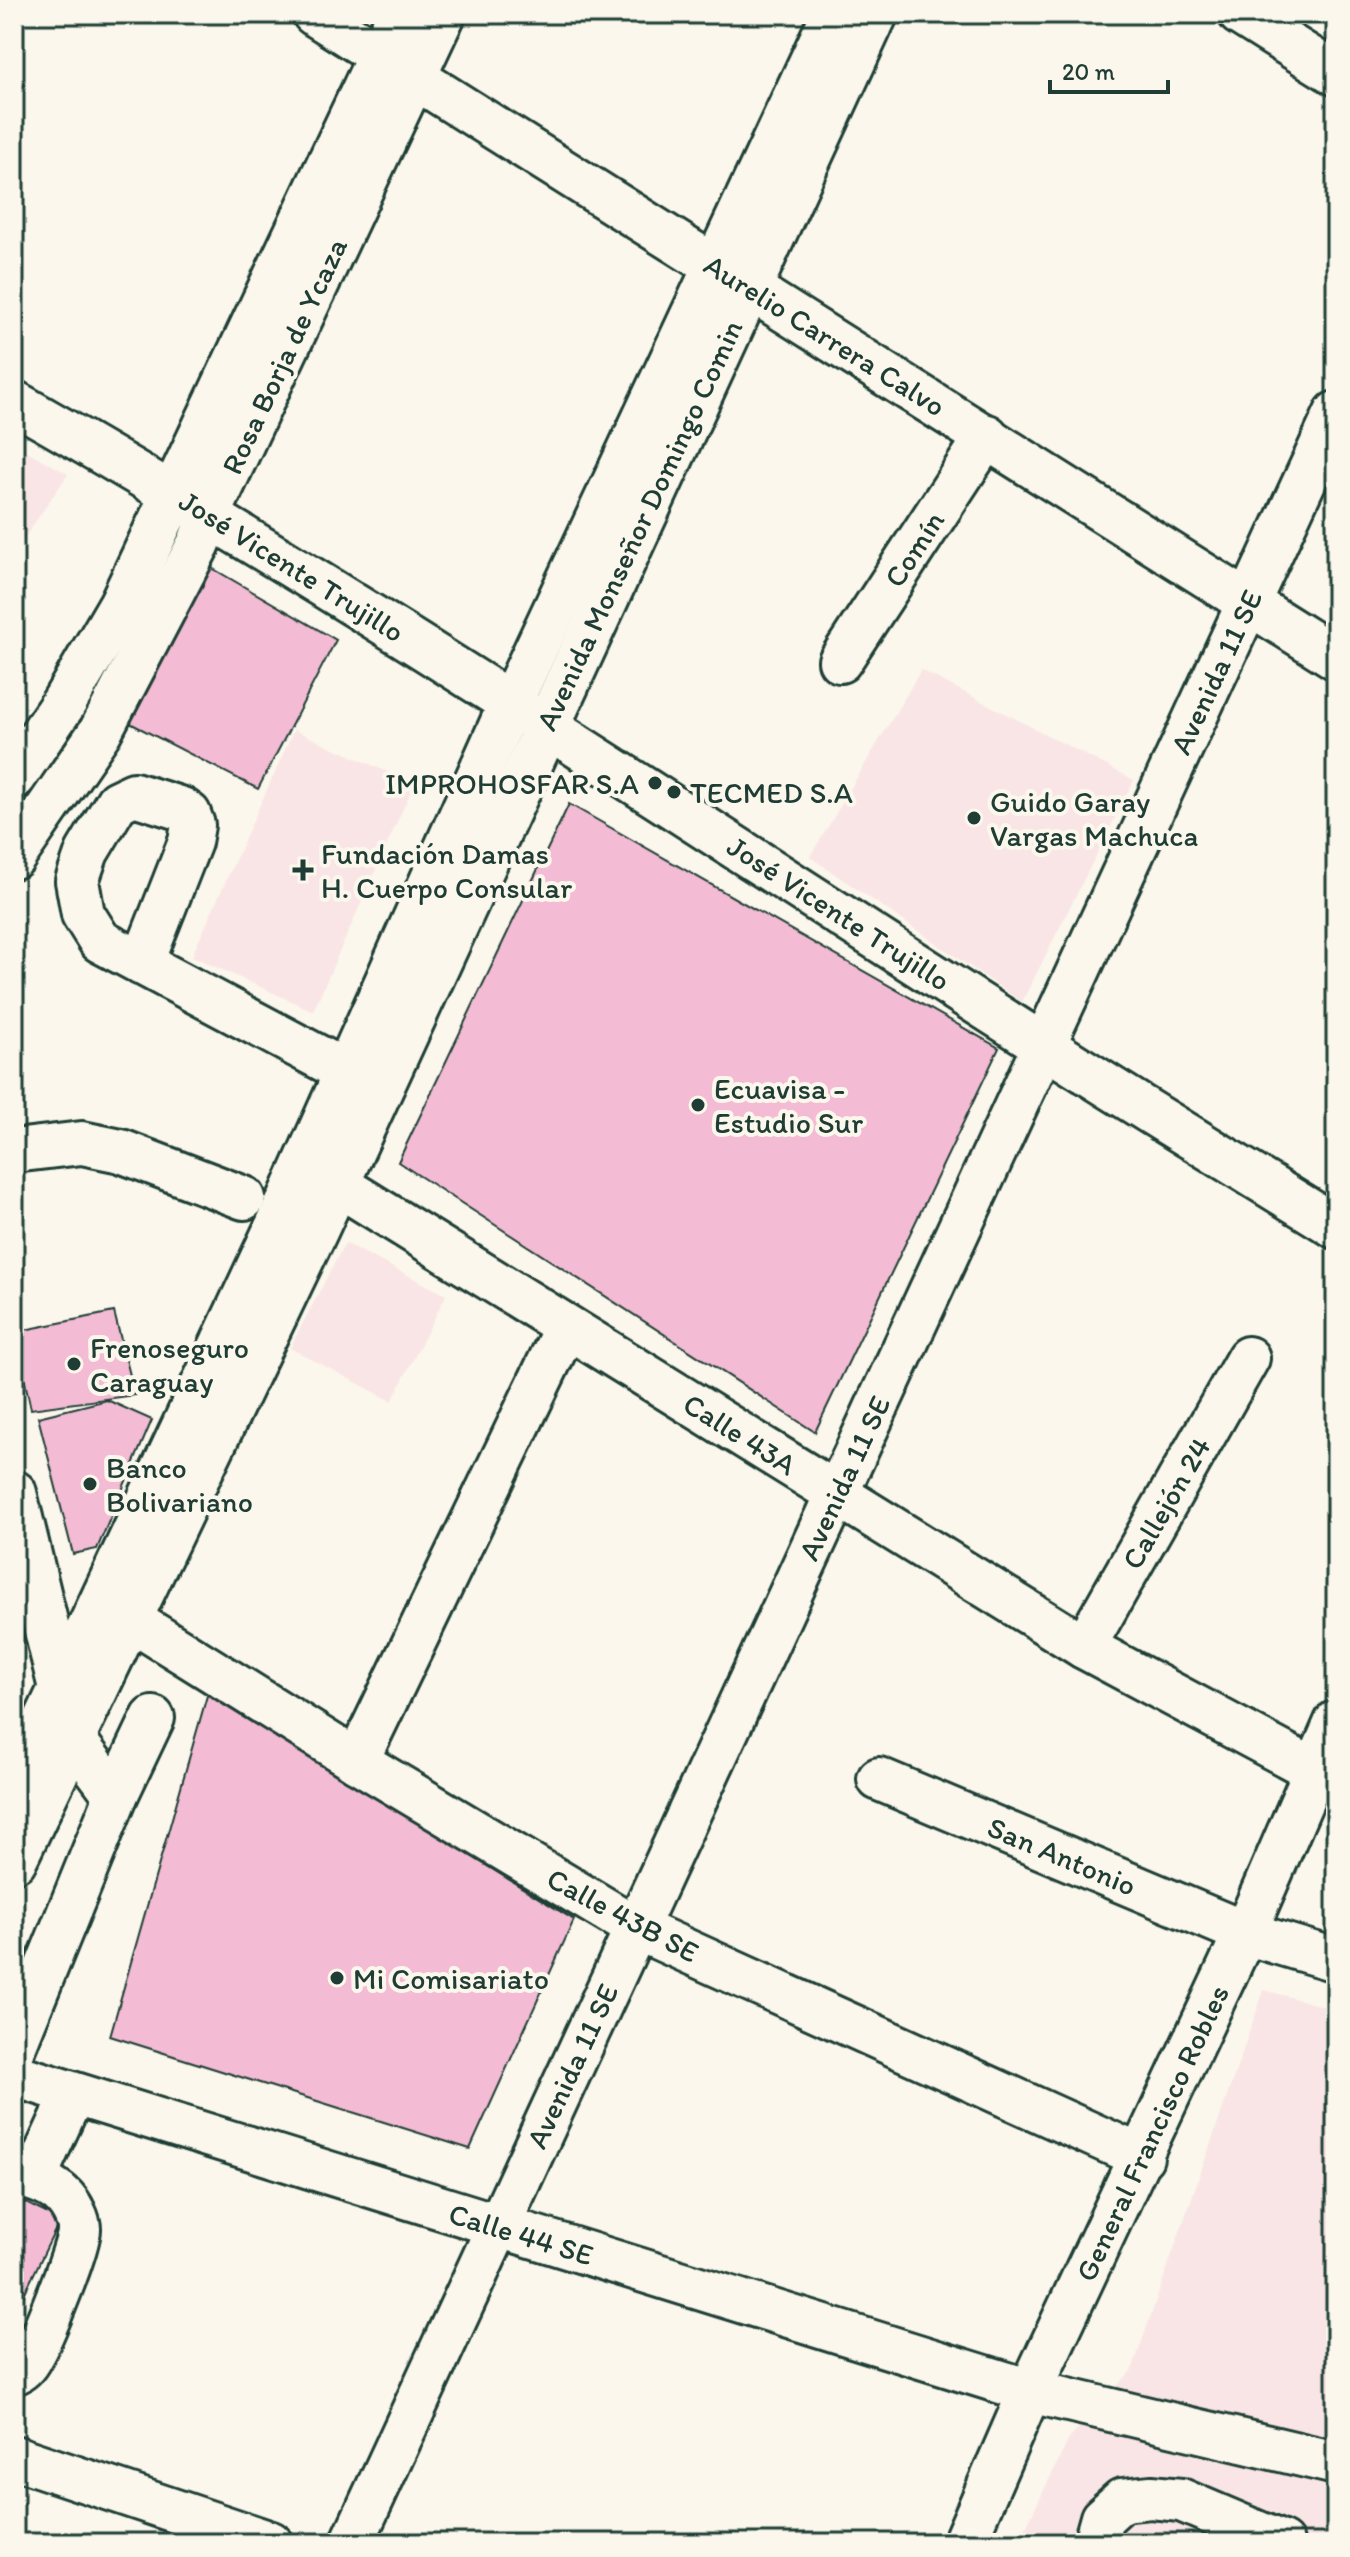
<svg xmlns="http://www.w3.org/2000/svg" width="1350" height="2557" viewBox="0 0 1350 2557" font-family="Itim,sans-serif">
<rect width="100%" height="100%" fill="#fbf7ec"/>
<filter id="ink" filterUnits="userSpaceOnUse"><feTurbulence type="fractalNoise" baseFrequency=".0125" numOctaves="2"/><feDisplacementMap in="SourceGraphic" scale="16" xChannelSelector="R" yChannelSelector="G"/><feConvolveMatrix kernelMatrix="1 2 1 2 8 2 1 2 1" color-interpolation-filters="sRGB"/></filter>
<g filter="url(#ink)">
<g fill="#f9e5e5">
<polygon points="14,444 68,474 14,553"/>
<polygon points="921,670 1134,780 1022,1002 810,857"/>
<polygon points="294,730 414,784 313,1011 192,956"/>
<polygon points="345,1243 446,1295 392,1401 290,1348"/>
<polygon points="1264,1990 1336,2010 1336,2543 1018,2543 1069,2439 1132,2370"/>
</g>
<g fill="#f3bcd4" stroke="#1f3d34" stroke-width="2">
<polygon points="205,564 336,640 258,789 126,721"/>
<polygon points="569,804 999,1048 815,1432 398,1162"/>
<polygon points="114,1312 135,1395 31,1409 14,1332"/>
<polygon points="107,1400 152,1420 97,1549 73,1554 38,1417"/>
<polygon points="208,1692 574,1920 470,2149 110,2036"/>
<polygon points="14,2197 60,2220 14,2315"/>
</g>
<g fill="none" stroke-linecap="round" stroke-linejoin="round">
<defs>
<g id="minor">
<polyline points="314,14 1336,658"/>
<polyline points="1240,14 1336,74"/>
<path d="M14 402C366 602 701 828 1043 1045 1140 1107 1238 1166 1336 1227"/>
<polyline points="840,661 987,436"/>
<polyline points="14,857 100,732 199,543 209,515 444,14"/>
<polyline points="142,964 190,842 193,825 189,814 182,809 134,794 117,802 87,852 77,881 83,914 100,941 328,1062 346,1073 371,1079"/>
<polyline points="14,1151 82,1143 121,1151 244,1198"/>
<polyline points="337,1184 1084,1647 1314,1770 1336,1778"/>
<polyline points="131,1620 357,1761 636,1928 1142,2157"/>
<polyline points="1084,1647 1248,1358"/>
<polyline points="357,1761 566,1327"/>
<polyline points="879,1779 1245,1933 1336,1960"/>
<polyline points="14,1787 282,1215 511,702 833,14"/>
<polyline points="116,1796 153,1718"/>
<polyline points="14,2047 116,1796 73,1738"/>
<polyline points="14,2075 1030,2391 1336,2463"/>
<path d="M14 2173C38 2181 62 2186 74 2212 76 2216 79 2224 79 2229 80 2245 41 2341 31 2356 27 2364 22 2370 14 2373"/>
<polyline points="34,2179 73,2094"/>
<polyline points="14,2457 271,2543"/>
<polyline points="352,2543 1336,413"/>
<polyline points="964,2543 1030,2391 1245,1933 1336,1722"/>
<polyline points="1095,2543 1102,2518 1122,2500 1151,2497 1181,2500 1282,2543"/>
</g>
<g id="major">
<polyline points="14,776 63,704 122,603 400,14"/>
<polyline points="14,1493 73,1738"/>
<polyline points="14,1860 316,1229 875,14"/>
</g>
</defs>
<use href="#minor" stroke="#1f3d34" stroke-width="48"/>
<use href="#major" stroke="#1f3d34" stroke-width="50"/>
<use href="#minor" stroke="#fbf7ec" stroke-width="42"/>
<use href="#major" stroke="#fbf7ec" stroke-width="44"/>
</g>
</g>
<g fill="#1f3d34" stroke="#fbf7ec" stroke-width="3">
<circle cx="655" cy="783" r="8"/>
<circle cx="674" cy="792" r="8"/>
<circle cx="974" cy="818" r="8"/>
<path d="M299 858h8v8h8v8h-8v8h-8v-8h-8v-8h8z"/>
<circle cx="698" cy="1105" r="8"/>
<circle cx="74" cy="1364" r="8"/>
<circle cx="90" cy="1484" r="8"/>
<circle cx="337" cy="1978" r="8"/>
</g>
<g text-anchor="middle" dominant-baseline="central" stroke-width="8" stroke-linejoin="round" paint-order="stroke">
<g font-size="30" fill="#1f3d34" stroke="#fbf7ec">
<text transform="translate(825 335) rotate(32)">Aurelio Carrera Calvo</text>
<text transform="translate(284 356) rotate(-65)">Rosa Borja de Ycaza</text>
<text transform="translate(639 525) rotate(-65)">Avenida Monseñor Domingo Comin</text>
<text transform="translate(914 549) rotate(-57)">Comín</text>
<text transform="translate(292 566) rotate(32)">José Vicente Trujillo</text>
<text transform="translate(1216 672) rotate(-65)">Avenida 11 SE</text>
<text transform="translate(839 913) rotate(33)">José Vicente Trujillo</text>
<text transform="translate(740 1434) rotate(32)">Calle 43A</text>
<text transform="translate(844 1478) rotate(-65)">Avenida 11 SE</text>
<text transform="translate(1166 1503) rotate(-60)">Callejón 24</text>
<text transform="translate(1062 1856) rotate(23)">San Antonio</text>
<text transform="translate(623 1915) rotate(28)">Calle 43B SE</text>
<text transform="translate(572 2066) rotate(-65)">Avenida 11 SE</text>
<text transform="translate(1152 2133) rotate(-65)">General Francisco Robles</text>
<text transform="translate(521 2234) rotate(17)">Calle 44 SE</text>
</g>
<g font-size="30" fill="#1f3d34" stroke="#fbf7ec" text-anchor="start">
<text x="639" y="783" text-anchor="end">IMPROHOSFAR S.A</text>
<text x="690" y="792">TECMED S.A</text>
<text x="990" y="801">Guido Garay<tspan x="990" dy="34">Vargas Machuca</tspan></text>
<text x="321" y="853">Fundación Damas<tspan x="321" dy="34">H. Cuerpo Consular</tspan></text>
<text x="714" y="1088">Ecuavisa -<tspan x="714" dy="34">Estudio Sur</tspan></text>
<text x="90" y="1347">Frenoseguro<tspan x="90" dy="34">Caraguay</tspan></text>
<text x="106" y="1467">Banco<tspan x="106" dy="34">Bolivariano</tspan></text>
<text x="353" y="1978">Mi Comisariato</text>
</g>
</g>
<rect width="1350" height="2557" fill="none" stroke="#fbf7ec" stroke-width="48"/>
<rect x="24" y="24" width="1302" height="2509" fill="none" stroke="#1f3d34" stroke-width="3" filter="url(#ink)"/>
<path d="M1050 80v12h118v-12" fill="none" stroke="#1f3d34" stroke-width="4"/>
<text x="1062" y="80" font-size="24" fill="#1f3d34" stroke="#fbf7ec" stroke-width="6" paint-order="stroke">20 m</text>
</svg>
